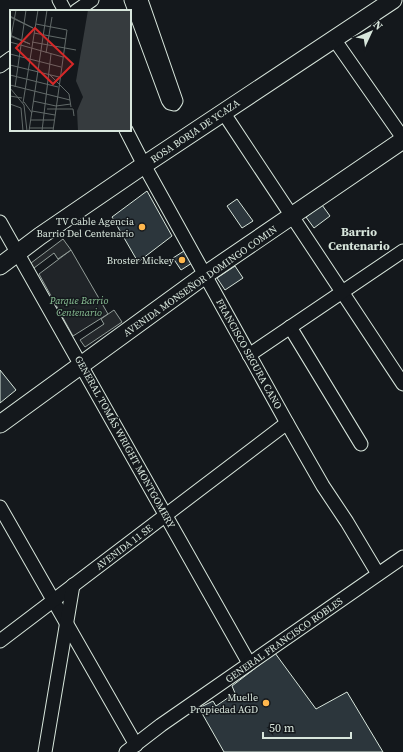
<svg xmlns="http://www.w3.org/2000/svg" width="403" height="752" viewBox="0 0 403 752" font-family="'Source Serif 4',serif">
<rect width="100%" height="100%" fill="#14181c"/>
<polygon fill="#202428" stroke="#939e99" points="71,250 108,314 73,336 39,274"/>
<g fill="#24282b" stroke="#939e99">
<polygon points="63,239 71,250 58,259 54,253 30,271 27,266"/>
<polygon points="114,310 122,322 85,347 80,340 104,324 101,319"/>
</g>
<g fill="#2c363c" stroke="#d8e6dc">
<polygon points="147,191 172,236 138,262 112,217"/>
<polygon points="237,199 253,221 242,228 227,206"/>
<polygon points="322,205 330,216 314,228 306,217"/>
<polygon points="184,251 192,263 181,270 173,258"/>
<polygon points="235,266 243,278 225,290 217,278"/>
<polygon points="0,370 16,390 0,403"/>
<polygon points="275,653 316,709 347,692 383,752 224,752 199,708 213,701 216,706 235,693 232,686"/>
</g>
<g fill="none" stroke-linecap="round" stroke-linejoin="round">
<defs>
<g id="minor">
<polyline points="59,0 65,11"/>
<polyline points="131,0 168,100 170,103 174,104 176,101 141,0"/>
<polyline points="76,11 92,0"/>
<polyline points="334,39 403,138"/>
<polyline points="0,66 11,58"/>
<polyline points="223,112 403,384"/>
<polyline points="126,130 144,165 287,423 323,486 347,522 378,574"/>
<polyline points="0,222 249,663"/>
<polyline points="290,327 361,444"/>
<polyline points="249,355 403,251"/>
<polyline points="0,507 136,745"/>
<polyline points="0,641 287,423"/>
<polyline points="45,752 73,585"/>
<polyline points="126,752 161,725 403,557"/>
</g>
<g id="major">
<polyline points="0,266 40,236 144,165 393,0"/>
<polyline points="0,424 205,275 403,140"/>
</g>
</defs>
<use href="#minor" stroke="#d8e6dc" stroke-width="15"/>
<use href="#major" stroke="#d8e6dc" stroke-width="19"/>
<use href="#minor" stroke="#14181c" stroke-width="13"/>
<use href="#major" stroke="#14181c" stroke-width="17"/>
</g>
<g fill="#ffb74d" stroke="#14181c" stroke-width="1.5">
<circle cx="142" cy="227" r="4"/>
<circle cx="182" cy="260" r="4"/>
<circle cx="266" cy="703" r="4"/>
</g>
<g text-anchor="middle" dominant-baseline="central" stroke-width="3" stroke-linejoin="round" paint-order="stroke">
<g font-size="10" fill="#d8e6dc" stroke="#14181c">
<text transform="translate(195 131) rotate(-34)">ROSA BORJA DE YCAZA</text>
<text transform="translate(200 281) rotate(-35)">AVENIDA MONSEÑOR DOMINGO COMIN</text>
<text transform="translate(249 354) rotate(61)">FRANCISCO SEGURA CANO</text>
<text transform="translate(125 442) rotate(61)">GENERAL TOMÁS WRIGHT MONTGOMERY</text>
<text transform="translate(124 547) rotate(-37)">AVENIDA 11 SE</text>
<text transform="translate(284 640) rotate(-35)">GENERAL FRANCISCO ROBLES</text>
</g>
<g font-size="10" fill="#d8e6dc" stroke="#14181c" text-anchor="end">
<text x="134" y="221">TV Cable Agencia<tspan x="134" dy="12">Barrio Del Centenario</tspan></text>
<text x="174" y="260">Broster Mickey</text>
<text x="258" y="697">Muelle<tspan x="258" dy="12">Propiedad AGD</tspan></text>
</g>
<g font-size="10" font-style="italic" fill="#8ac095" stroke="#14181c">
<text x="79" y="300">Parque Barrio<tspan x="79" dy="12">Centenario</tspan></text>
</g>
<g font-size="12" font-weight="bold" fill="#d8e6dc" stroke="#14181c">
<text x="359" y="232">Barrio<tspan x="359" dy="14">Centenario</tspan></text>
</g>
</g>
<g transform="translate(10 10)">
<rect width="121" height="121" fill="#14181c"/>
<path d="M78 0H121V121H68L67 101 73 87 66 71Z" fill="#363b3e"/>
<path fill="none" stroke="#626a69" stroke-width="1" d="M0 6 23 18 0 7M26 14 57 20 43 121M24 23 56 29M0 25 20 34 0 26M0 32 53 47M0 32 6 0M22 32 66 40M36 43 42 7M0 44 51 57M0 55 49 67M0 65 48 77M40 65 59 84 61 97M0 75 60 90M5 77 16 0M0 78 14 95 17 121M0 86 12 88M23 91 46 96 61 94M14 92 22 103M13 93 28 0M0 94 11 98 13 121M37 99H63L64 106M22 101 45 105M21 110H44M20 118H43M19 121 37 0M32 121 41 44"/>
<path fill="#d62828" fill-opacity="0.15" stroke="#d62828" stroke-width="2" d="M25 18 63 54 43 74 6 38Z"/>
<rect width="121" height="121" fill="none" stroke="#d8e6dc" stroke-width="2"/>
</g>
<g transform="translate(371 32) rotate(46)" stroke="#14181c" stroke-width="3" paint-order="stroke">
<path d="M0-3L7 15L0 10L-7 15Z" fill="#d8e6dc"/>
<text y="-6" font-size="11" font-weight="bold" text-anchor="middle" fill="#d8e6dc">N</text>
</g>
<path d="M263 732v6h88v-6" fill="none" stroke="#d8e6dc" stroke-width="2"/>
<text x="269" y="732" font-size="12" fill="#d8e6dc" stroke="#14181c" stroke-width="3" paint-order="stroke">50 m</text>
</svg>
